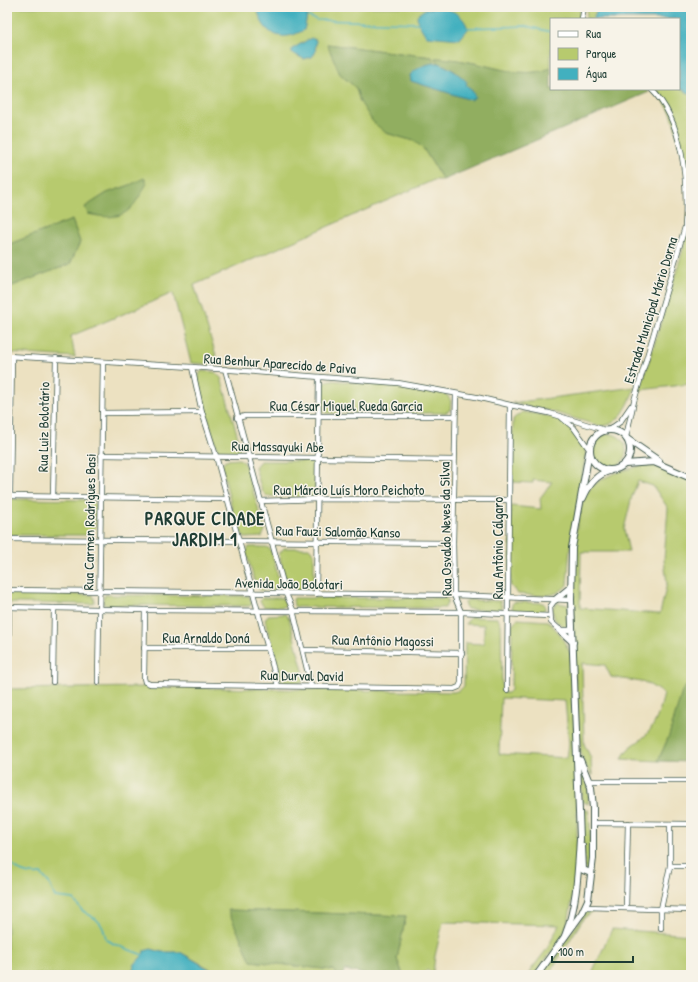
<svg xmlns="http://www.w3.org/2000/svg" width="698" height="982" viewBox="0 0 698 982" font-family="'Patrick Hand',sans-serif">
<rect width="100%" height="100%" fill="#f7f3e8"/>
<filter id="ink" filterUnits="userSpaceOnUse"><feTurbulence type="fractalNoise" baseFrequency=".025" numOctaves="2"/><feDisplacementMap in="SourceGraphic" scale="8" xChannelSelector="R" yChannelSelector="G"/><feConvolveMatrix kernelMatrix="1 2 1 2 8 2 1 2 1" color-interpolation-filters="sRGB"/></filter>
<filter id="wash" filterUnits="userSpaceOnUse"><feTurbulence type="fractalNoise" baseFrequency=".012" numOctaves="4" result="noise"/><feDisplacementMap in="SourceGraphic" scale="16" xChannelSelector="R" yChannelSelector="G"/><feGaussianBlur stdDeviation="0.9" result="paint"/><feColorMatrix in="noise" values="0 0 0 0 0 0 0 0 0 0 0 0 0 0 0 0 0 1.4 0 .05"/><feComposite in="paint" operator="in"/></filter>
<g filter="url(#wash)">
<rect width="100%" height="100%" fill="#ece1c1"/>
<g fill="#b7ca6e" stroke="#6b8451" fill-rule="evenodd">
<path d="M7 7H257L259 15 304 30 309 7H580L579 19H551V68C526 79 495 67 469 62 458 60 447 59 436 58L439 63H435L432 57 327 44 340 74 356 88 360 102 386 133 414 141 423 148 443 180H434L194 285 219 365 191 363 173 293 71 336 75 357 7 353V288L70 264 80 242 72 220 7 245ZM302 42 316 45 315 53 312 57 304 59 292 53ZM130 185 85 207 107 193Z"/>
<polygon points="587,7 598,7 593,19 586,19"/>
<polygon points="679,88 691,94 689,110 691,113 691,384 640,390 682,253 688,227 689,199 688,174 671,113 656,89"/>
<polygon points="201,371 215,372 221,378 241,448 237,453 222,454 217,449 197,380"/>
<polygon points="329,380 397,386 440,393 447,395 451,401 450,410 445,413 326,413 322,410 322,385"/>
<path d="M635 387C629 403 621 426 600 426L550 411 512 403Z"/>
<path d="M522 412C556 416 569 419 586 451L570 548 567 585C555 600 535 595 518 594L510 585 511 506 541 509 540 498 552 482 533 480V483L512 482 513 419Z"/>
<circle cx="609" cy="451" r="17"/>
<path d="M239 459 244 462 265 530 262 537 245 538C234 526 226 483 222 465L225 460Z"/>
<polygon points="260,461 311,461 315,465 315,494 311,497 267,496 262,491 255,467"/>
<path d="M646 464 655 465 691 480V683L683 689 669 736 658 761 622 759C628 745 636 745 646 735 657 723 660 710 664 694L647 683 611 677 605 665 582 663 584 744 591 758 592 776 583 761 581 753C577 704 561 525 589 490 601 474 628 470 646 464ZM638 481 653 486 668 508 664 560 667 583 660 614 580 608 581 552H629L624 529 632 496Z"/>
<polygon points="7,499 91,500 96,506 95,529 88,535 7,535"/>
<polygon points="249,547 267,547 271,550 280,584 276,590 260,590 256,586 246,552"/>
<path d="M284 548H309L314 553V584C305 593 297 593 287 586L279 554Z"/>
<polygon points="7,593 93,595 95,602 92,604 7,603"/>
<polygon points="105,595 249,596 252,603 250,606 107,605 103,604 103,598"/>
<polygon points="262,598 282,598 286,605 283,607 264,607 260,601"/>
<polygon points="294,598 446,598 448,600 445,608 297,607 294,606 293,599"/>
<polygon points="468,600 500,601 502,608 500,611 468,609 465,607 465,602"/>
<polygon points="514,602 543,603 545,605 545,609 541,612 515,611 512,608 512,604"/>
<polygon points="558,603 568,605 570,626 564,627 555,620 552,609 555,605"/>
<polygon points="285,614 289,618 305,678 302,683 285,683 281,679 265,620 268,615"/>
<path d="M471 617 497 618 501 624 502 690 504 693H508L511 690 512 626 517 619 548 621 559 633 571 654 577 808V869L569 918 563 936 534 975H527L547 949 559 925 443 922 435 956 433 974 427 970 422 975H403L397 959 406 916 228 910 251 961 333 970 337 975H216L214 971 180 952H162L151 949 135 964 131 975H7V689L143 687 144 685 149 687 454 692 460 690 464 686 465 643 484 644V625L465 624ZM501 698 565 701 569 744 567 758 499 754Z"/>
<polygon points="581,767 589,788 588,804 582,801"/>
<polygon points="585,810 588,810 590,824 590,869 588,871 585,868 582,813"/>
<polygon points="587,911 593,911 583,919 548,975 539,975"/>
<polygon points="612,929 691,935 691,975 591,975"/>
</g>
<g fill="#91ae61" stroke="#58764a">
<path d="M327 44 432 57 435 63 419 68 411 81 471 100 473 92 455 71 439 63 435 58C447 58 458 60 469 62 495 67 525 79 551 68V89H646L649 92 443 180 423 148 414 141 386 133 373 122 360 102 356 88 340 74Z"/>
<path d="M144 178 147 183C131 213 124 222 88 214L85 207 107 193 130 185Z"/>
<polygon points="72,220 80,242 70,264 7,288 7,245"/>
<polygon points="691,683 691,762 658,761 669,736 683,689"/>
<polygon points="228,910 406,916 397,959 403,975 368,975 345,970 342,975 337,975 333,970 251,961"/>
</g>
<g fill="#42b0bf" stroke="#30767a">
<path d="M257 7H309L304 30C280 44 262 34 257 7Z"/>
<polygon points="598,7 691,7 691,94 679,88 679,19 593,19"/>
<path d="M436 8C451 9 463 13 468 29L460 39 426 36 418 23 417 15 425 9Z"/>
<polygon points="311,38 316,40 315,53 312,57 304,59 292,53 292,49"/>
<path d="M439 63C450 68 458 73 467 82L466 84 473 92 475 97 471 100 411 81 410 75C416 68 429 62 439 63Z"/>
<polygon points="151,949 162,952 180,952 214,972 216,975 131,975 135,964 143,955 144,951"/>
</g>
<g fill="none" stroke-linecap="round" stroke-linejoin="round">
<g stroke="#42b0bf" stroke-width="1.5">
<polyline points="307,16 317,20 419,23"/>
<polyline points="466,28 526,26 551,32"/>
<path d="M7 861C18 871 26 876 41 874L49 883 55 897 73 899C76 902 79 908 83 911 96 919 103 921 106 939L114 944 143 955V957"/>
</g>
</g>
</g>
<g filter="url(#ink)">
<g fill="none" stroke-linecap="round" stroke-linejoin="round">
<defs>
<g id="street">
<polyline points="582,19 584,7"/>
<polyline points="7,356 192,367 398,383 476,397 510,405 549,413 605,430"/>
<polyline points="192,367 202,412 216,456 278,686"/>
<polyline points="225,369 286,594 293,610 311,686"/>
<polyline points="102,413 202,412"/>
<polyline points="237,418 245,416 455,416"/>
<polyline points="562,418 574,428 589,449"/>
<polyline points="610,429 620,422 631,406"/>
<path d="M626 437 634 401 685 227C688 183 684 121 651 89"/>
<polyline points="101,455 454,460"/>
<polyline points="7,496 228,499"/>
<polyline points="10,496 12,356"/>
<polyline points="53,497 56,358"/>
<polyline points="261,501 319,499 508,500"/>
<polyline points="7,539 453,543"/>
<polyline points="7,590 454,595 571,600"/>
<polyline points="316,594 319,377"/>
<polyline points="555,600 550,607 551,622 560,630 573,630"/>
<polyline points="7,607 145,610 461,612 549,616"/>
<polyline points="145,610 144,678 145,682 150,684 454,689 459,687 461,683 461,612 454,595 453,543 456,394"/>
<polyline points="144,648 268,648"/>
<polyline points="303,650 462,653"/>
<polyline points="8,681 9,607"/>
<polyline points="53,682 54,608"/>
<polyline points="98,682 103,362"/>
<polyline points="507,690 510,405"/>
<polyline points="588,781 691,781"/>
<polyline points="593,823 691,824"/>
<polyline points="670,866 691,866"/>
<polyline points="586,907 691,910"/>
<polyline points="626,907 628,823"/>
<polyline points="661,928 661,909 670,866 670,824"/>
</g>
<g id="secondary">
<circle cx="610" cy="450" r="20"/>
<polyline points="627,439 659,461"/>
<polyline points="625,464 654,462 691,478"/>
<path d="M583 498C588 486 595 475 609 471"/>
<polyline points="555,600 571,587"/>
<polyline points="560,630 573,642"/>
<polyline points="582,846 583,870 591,873"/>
<path d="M565 936C577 906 578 870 580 839L571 600 572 548 589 452"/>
<polyline points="537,975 582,913 588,900 593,858 593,808 591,787 580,760"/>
</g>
</defs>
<use href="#street" stroke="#3e5649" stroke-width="6"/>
<use href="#secondary" stroke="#3e5649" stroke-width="8"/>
<use href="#street" stroke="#fff" stroke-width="4.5"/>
<use href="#secondary" stroke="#fff" stroke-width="6"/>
</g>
</g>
<g text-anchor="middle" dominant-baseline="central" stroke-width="3" stroke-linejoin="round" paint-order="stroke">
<g font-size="14" fill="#1f3d34" stroke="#f7f3e8">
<text transform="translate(650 310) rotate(-73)">Estrada Municipal Mário Dorna</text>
<text transform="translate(280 363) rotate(4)">Rua Benhur Aparecido de Paiva</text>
<text x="346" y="405">Rua César Miguel Rueda Garcia</text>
<text transform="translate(43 427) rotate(-89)">Rua Luiz Bolotário</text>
<text transform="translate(278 446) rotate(1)">Rua Massayuki Abe</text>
<text x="349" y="489">Rua Márcio Luís Moro Peichoto</text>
<text transform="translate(89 522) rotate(-89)">Rua Carmen Rodrigues Basi</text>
<text transform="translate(445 529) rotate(-91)">Rua Osvaldo Neves da Silva</text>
<text transform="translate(338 531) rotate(1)">Rua Fauzi Salomão Kanso</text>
<text transform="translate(497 548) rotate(-90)">Rua Antônio Cálgaro</text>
<text transform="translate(289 583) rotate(1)">Avenida João Bolotari</text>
<text x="206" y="637">Rua Arnaldo Doná</text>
<text transform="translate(383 640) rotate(1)">Rua Antônio Magossi</text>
<text transform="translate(302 675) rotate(1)">Rua Durval David</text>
</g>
<g font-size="18" font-weight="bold" letter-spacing="1" fill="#1f3d34" stroke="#f7f3e8">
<text x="205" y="518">PARQUE CIDADE<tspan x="205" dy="21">JARDIM 1</tspan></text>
</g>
</g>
<rect width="698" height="982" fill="none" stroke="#f7f3e8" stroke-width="24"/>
<rect x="550" y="18" width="130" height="72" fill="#f7f3e8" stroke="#a1aaa0"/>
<rect x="558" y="31" width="20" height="6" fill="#ffffff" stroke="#a1aaa0"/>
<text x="586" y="38" font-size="12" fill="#1f3d34">Rua</text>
<rect x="558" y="48" width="20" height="12" fill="#b7ca6e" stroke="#a1aaa0"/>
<text x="586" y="58" font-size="12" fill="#1f3d34">Parque</text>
<rect x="558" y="68" width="20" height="12" fill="#42b0bf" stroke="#a1aaa0"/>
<text x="586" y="78" font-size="12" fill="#1f3d34">Água</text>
<path d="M552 956v6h81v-6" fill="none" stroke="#1f3d34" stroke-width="2"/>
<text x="558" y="956" font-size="12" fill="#1f3d34" stroke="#f7f3e8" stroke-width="3" paint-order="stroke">100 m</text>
</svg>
